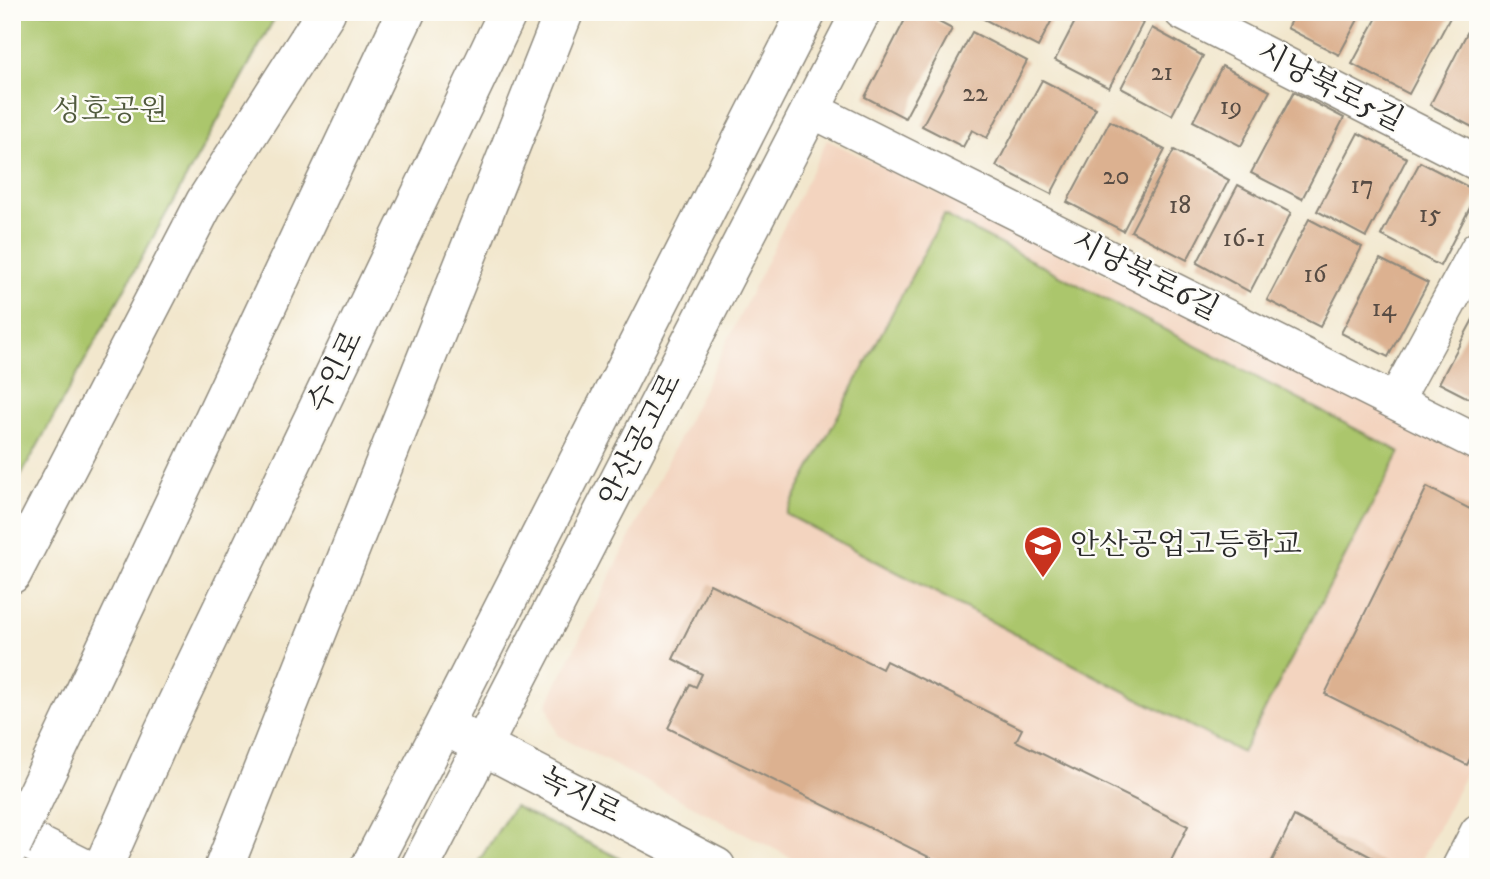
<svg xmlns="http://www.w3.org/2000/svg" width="1490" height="879" viewBox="0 0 1490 879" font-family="'IM FELL DW Pica','Noto Serif KR',serif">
<rect width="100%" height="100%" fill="#fdfcf7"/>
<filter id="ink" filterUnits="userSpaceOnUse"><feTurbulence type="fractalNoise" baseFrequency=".0143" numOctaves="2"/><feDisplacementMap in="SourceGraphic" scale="14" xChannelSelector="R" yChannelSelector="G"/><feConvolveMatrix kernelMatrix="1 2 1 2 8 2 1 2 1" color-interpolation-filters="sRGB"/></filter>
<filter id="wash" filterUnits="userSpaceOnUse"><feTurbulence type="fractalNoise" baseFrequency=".00686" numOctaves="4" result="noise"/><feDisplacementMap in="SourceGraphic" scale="28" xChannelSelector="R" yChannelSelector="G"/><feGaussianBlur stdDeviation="1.57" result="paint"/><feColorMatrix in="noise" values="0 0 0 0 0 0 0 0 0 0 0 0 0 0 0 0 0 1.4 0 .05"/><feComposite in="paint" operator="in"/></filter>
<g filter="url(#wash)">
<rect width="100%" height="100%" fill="#f2e7cd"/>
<polygon fill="#f3d4bf" points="827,140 1478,455 1478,750 1418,867 809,867 557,735 547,704"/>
<g fill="#abc66c" stroke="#6b784c" stroke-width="2">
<polygon points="12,12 278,12 12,492"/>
<polygon points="944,215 1400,452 1242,753 786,514"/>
<polygon points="514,806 637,867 475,867"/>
</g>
<g id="blocks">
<g fill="#dcb190">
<polygon points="909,12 920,12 952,29 905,118 865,97"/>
<polygon points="983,12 1056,12 1038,47 980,17"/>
<polygon points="1080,12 1122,12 1143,23 1109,88 1055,60"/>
<polygon points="1295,12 1362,12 1339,55 1287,28"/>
<polygon points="1380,12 1453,12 1409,94 1352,64"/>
<polygon points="1152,28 1203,56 1172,115 1121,88"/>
<polygon points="1469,29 1478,33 1478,130 1430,105"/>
<polygon points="972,32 1027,61 987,138 972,130 963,147 922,126"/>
<polygon points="1222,66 1270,91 1241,146 1193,121"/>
<polygon points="1042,80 1096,108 1051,194 996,166"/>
<polygon points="1294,92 1344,118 1302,199 1251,173"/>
<polygon points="1110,121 1165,150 1123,231 1067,202"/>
<polygon points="1358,133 1407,158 1366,237 1317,211"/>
<polygon points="1174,150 1229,180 1187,260 1131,231"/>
<polygon points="1420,162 1478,192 1440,266 1381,235"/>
<polygon points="1238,185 1291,213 1250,292 1197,263"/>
<polygon points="1309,219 1362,247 1320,327 1267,300"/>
<polygon points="1380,259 1428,283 1388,357 1341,333"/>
<polygon points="1478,310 1478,403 1439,383"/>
<polygon points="1427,487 1478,513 1478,743 1467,765 1325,694"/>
<polygon points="710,584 882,669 886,661 1022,729 1016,741 1188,826 1168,867 949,867 668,728 690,684 696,687 702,674 673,659"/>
<polygon points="1294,816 1390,867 1269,867"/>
</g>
</g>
</g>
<g filter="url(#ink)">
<use href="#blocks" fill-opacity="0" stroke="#8e897c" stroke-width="2"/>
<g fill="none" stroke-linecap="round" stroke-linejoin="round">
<defs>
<g id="street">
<polyline points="1182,12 1478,163"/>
<polyline points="812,110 1478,443"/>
<polyline points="1395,401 1478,249"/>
<polyline points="1460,867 1478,832"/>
</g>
<g id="secondary">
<polyline points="460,734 716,867"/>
<polyline points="12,832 82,867"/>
<polyline points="370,867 444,725 807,12"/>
<polyline points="420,867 861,12"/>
</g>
<g id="primary">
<polyline points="12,574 205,202 326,12"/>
<polyline points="80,702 406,12"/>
<polyline points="103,867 163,732 508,12"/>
<polyline points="224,867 564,12"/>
</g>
</defs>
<use href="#street" stroke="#8e897c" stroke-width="38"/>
<use href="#secondary" stroke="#8e897c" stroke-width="41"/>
<use href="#primary" stroke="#8e897c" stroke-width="41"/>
<use href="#street" stroke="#fff" stroke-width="35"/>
<use href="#secondary" stroke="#fff" stroke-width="38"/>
<use href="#primary" stroke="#fff" stroke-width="38"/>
<defs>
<polyline id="primary-bridge" points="12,845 80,702"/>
</defs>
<use href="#primary-bridge" stroke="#8e897c" stroke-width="41" stroke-linecap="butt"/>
<use href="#primary-bridge" stroke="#fff" stroke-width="38"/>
</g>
</g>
<defs>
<symbol id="school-pin" viewBox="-11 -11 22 30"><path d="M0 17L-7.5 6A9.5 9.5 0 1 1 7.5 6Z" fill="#c8321e" stroke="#fdfcf7"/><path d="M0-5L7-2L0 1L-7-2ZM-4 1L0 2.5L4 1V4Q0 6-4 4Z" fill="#fff"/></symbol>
</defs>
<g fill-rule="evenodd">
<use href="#school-pin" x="1021" y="523" width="44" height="60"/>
</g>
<g text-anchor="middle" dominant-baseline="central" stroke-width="5" stroke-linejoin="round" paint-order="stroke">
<g font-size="26" fill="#574c44">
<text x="1162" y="72">21</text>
<text x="975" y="93">22</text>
<text x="1231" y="106">19</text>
<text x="1116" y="176">20</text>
<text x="1362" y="185">17</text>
<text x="1180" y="205">18</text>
<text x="1430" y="214">15</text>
<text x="1244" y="238">16-1</text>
<text x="1315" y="274">16</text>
<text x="1384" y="308">14</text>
</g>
<g font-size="30" fill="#2b2b2b" stroke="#fdfcf7">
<text transform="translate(1330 87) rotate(27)">시낭북로5길</text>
<text transform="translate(1145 276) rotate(27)">시낭북로6길</text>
<text transform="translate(336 372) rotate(-64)">수인로</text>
<text transform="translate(641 440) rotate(-63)">안산공고로</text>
<text transform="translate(580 796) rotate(27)">녹지로</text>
</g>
<g font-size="30" fill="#515a3e" stroke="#fdfcf7">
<text x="110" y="111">성호공원</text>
</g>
<g font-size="30" fill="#2b2b2b" stroke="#fdfcf7" text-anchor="start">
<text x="1070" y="545">안산공업고등학교</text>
</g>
</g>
<rect width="1490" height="879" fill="none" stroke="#fdfcf7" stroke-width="42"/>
</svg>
